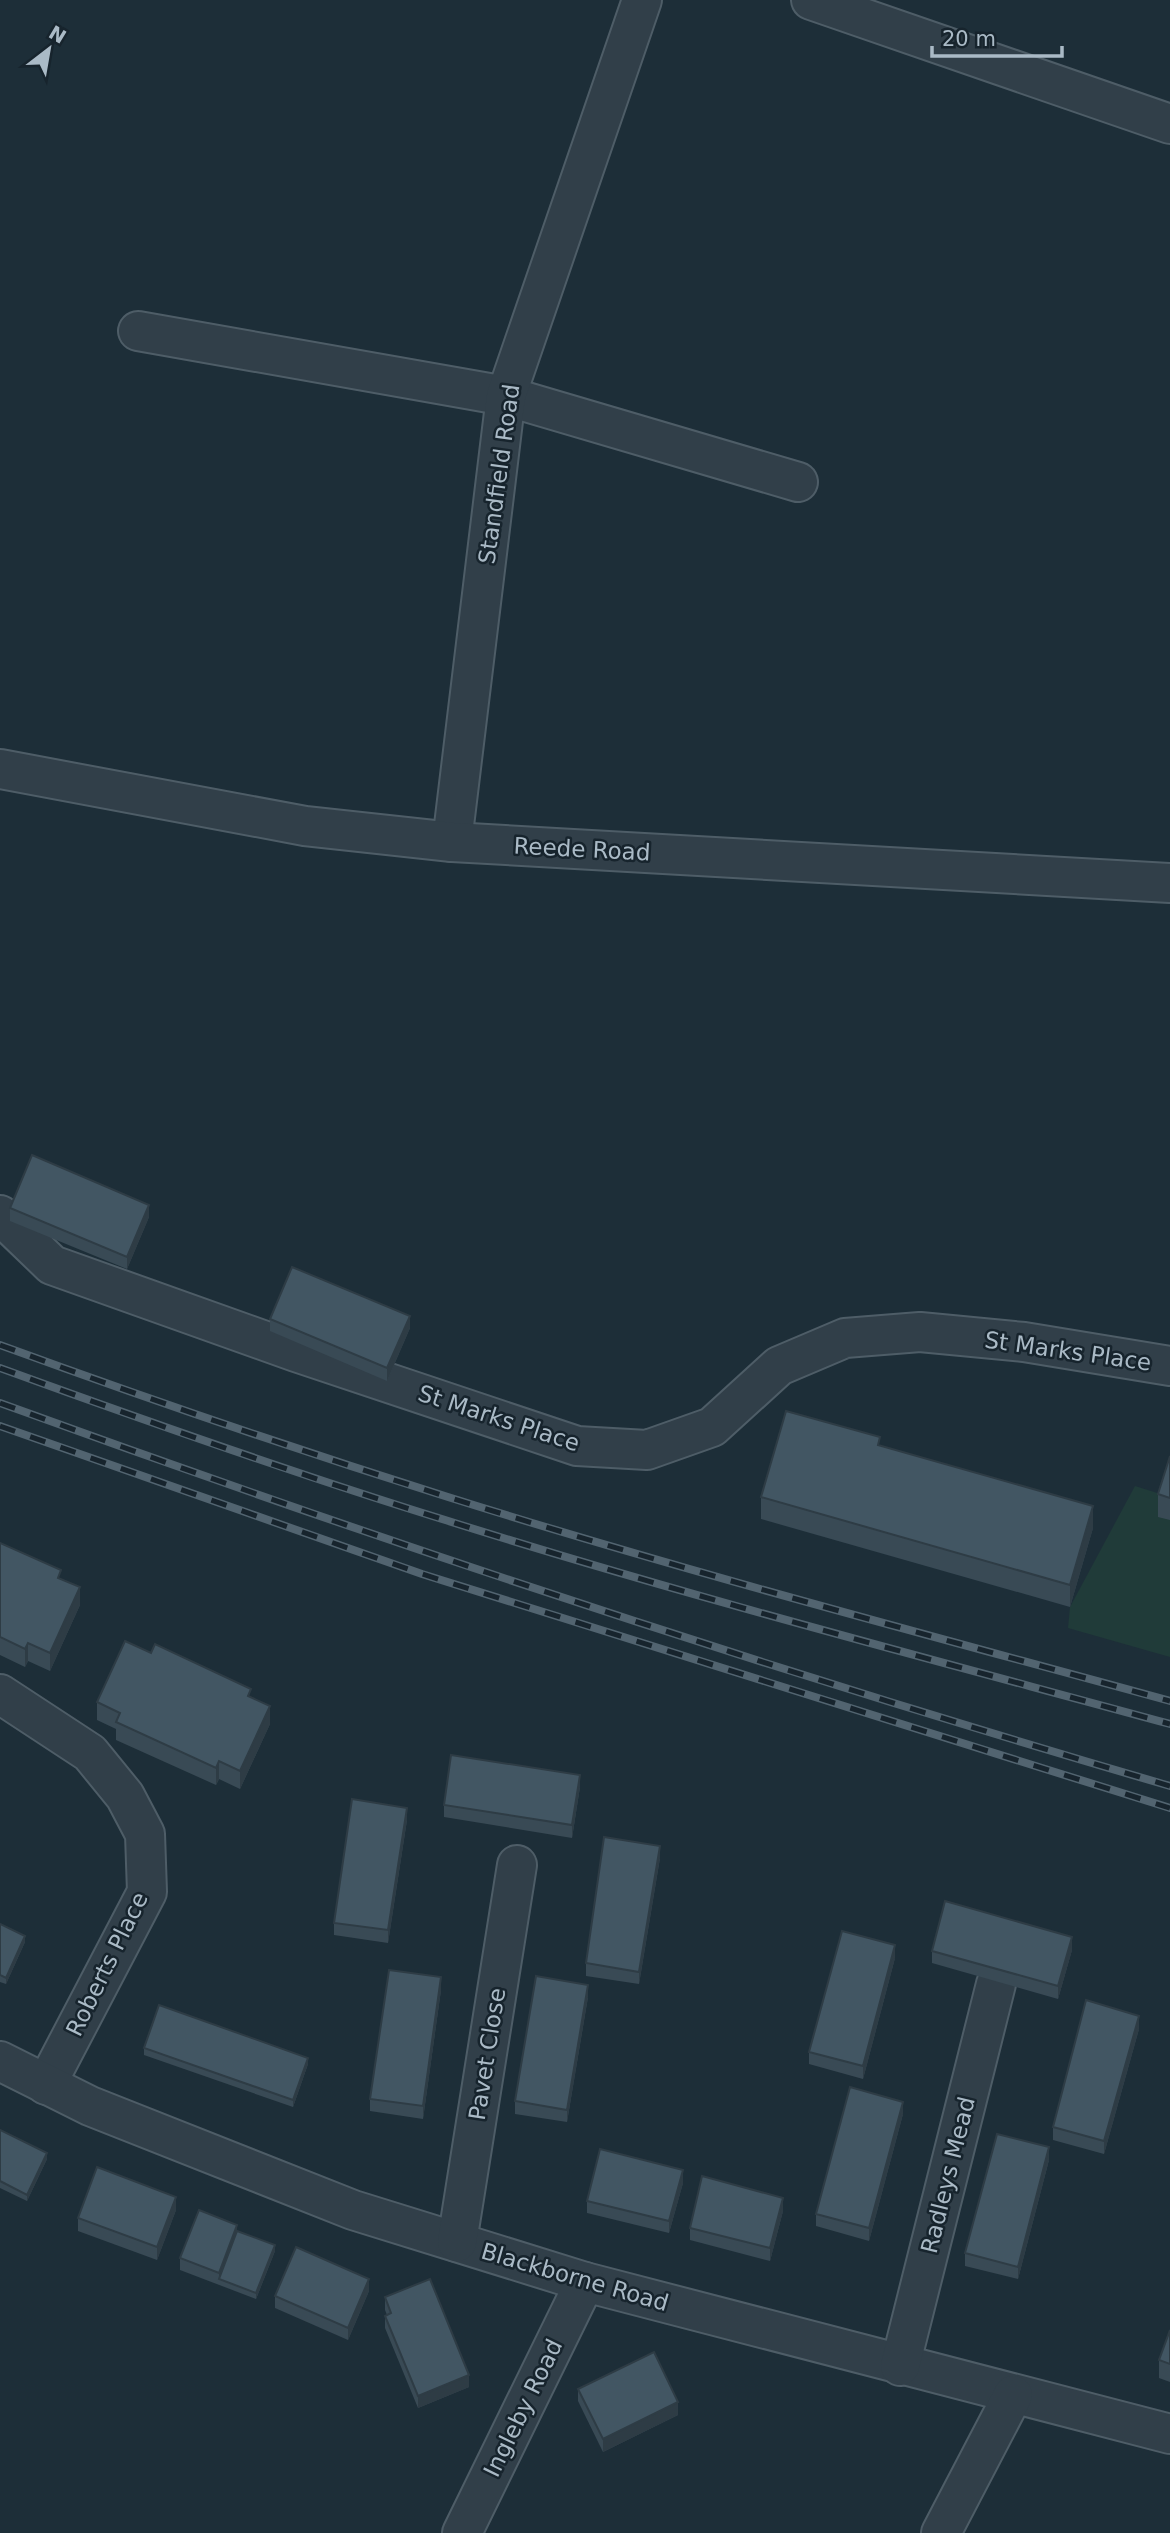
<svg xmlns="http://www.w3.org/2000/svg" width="1170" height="2533" viewBox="0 0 1170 2533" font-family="'DejaVu Sans',sans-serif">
<rect width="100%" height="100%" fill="#1d2e38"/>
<polygon fill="#203b39" points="1135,1486 1170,1497 1170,1657 1068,1628 1070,1607"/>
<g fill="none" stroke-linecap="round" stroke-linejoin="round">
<defs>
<g id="minor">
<polyline points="811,0 1170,124"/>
<polyline points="138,331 506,396 798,482"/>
<polyline points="452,842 506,396 642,0"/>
<polyline points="0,1215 52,1265 296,1352 577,1446 647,1450 712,1427 779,1366 845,1338 920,1332 1024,1342 1170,1366"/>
<polyline points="0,1694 90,1753 125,1796 145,1834 147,1892 46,2085"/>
<polyline points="0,2061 90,2106 353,2210 585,2282 1170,2434"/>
<polyline points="457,2242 517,1865"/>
<polyline points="900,2366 996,1984"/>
<polyline points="462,2533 585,2282"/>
<polyline points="941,2533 1013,2395"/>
</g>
<polyline id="tertiary" points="0,769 305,826 452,842 1170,883"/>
</defs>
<use href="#minor" stroke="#4e5d67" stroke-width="42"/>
<use href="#tertiary" stroke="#4e5d67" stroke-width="42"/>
<use href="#minor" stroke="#313f49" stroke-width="38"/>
<use href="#tertiary" stroke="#313f49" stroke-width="38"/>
<defs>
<g id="rail">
<path d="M0 1345C148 1399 298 1450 448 1497 687 1572 929 1635 1170 1701"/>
<path d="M0 1368C146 1421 293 1473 442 1519 683 1595 927 1658 1170 1724"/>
<path d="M0 1403C386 1543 776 1671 1170 1786"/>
<polyline points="0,1426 422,1574 1170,1808"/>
</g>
</defs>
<use href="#rail" stroke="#526470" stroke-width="8"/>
<use href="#rail" stroke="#17242d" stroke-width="5" stroke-dasharray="16" stroke-linecap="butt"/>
</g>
<g fill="#394a55">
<polygon points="10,1208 149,1217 127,1269 10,1221"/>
<polygon points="270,1319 410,1328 387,1381 270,1331"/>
<polygon points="880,1446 1093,1528 1070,1607 761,1519 761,1497"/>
<polygon points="1170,1456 1170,1520 1158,1517 1158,1494"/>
<polygon points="0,1543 61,1579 80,1605 50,1671 28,1661 25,1667 0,1655"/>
<polygon points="251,1697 270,1724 240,1789 219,1779 216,1785 116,1740 116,1729 97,1720 97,1702"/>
<polygon points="580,1787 572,1838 444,1817 444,1805"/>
<polygon points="407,1820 388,1943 334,1935 334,1923"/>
<polygon points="660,1858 639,1984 586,1976 586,1963"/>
<polygon points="0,1924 25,1942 6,1984 0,1982"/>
<polygon points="1072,1950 1058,1999 932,1963 932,1951"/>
<polygon points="895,1958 863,2079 809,2064 809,2052"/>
<polygon points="441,1990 423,2119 370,2111 370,2099"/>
<polygon points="588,1997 567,2122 515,2114 515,2101"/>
<polygon points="1139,2029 1104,2154 1053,2140 1053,2127"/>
<polygon points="144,2048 308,2064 293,2107 144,2055"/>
<polygon points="903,2114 869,2241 816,2226 816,2214"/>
<polygon points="0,2130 47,2159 27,2201 0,2188"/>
<polygon points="1049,2160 1018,2279 965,2266 965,2253"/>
<polygon points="683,2183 669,2233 587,2213 587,2201"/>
<polygon points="176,2210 157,2260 78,2231 78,2218"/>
<polygon points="783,2211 770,2261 690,2240 690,2228"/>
<polygon points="237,2231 275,2251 256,2299 180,2270 180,2258"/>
<polygon points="369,2291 348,2340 275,2308 275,2296"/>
<polygon points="385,2297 469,2387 418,2408 385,2328 385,2316 387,2315 385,2310"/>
<polygon points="1170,2330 1170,2382 1159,2378 1159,2360"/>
<polygon points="578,2389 678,2415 603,2452 578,2401"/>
</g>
<g fill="#2e3c45">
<polygon points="149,1205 149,1217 127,1269 127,1257"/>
<polygon points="410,1316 410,1328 387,1381 387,1368"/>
<polygon points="1093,1506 1093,1528 1070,1607 1070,1585"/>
<polygon points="80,1587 80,1605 50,1671 50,1653"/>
<polygon points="28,1643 28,1661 25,1667 25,1649"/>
<polygon points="270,1706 270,1724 240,1789 240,1771"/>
<polygon points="219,1761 219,1779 216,1785 216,1768"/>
<polygon points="580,1775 580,1787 572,1838 572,1825"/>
<polygon points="407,1808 407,1820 388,1943 388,1930"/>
<polygon points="660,1846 660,1858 639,1984 639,1972"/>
<polygon points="25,1936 25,1942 6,1984 6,1978"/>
<polygon points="1072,1937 1072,1950 1058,1999 1058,1986"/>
<polygon points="895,1945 895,1958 863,2079 863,2066"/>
<polygon points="441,1977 441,1990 423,2119 423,2106"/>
<polygon points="588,1985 588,1997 567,2122 567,2110"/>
<polygon points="1139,2016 1139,2029 1104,2154 1104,2141"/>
<polygon points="308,2058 308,2064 293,2107 293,2100"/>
<polygon points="903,2102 903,2114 869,2241 869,2228"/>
<polygon points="1049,2147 1049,2160 1018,2279 1018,2267"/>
<polygon points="47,2153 47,2159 27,2201 27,2195"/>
<polygon points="683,2170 683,2183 669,2233 669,2221"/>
<polygon points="176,2197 176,2210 157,2260 157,2247"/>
<polygon points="783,2198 783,2211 770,2261 770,2248"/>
<polygon points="237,2225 237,2237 219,2279 219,2273"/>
<polygon points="275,2245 275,2251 256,2299 256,2293"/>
<polygon points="369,2279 369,2291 348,2340 348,2328"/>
<polygon points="469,2375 469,2387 418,2408 418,2396"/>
<polygon points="678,2402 678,2415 603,2452 603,2439"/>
</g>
<g fill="#425663" stroke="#2e3c45" stroke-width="2">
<polygon points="32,1155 149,1205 127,1257 10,1208"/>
<polygon points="292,1267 410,1316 387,1368 270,1319"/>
<polygon points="786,1411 880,1437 878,1445 1093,1506 1070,1585 761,1497"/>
<polygon points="1170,1456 1170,1498 1158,1494"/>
<polygon points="0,1543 61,1570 58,1578 80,1587 50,1653 28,1643 25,1649 0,1637"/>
<polygon points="125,1641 151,1653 155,1644 251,1689 248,1696 270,1706 240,1771 219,1761 216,1768 116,1722 120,1713 97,1702"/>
<polygon points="451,1755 580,1775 572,1825 444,1805"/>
<polygon points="352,1799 407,1808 388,1930 334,1923"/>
<polygon points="604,1837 660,1846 639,1972 586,1963"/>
<polygon points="945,1901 1072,1937 1058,1986 932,1951"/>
<polygon points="0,1924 25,1936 6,1978 0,1975"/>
<polygon points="842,1931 895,1945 863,2066 809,2052"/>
<polygon points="389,1970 441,1977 423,2106 370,2099"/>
<polygon points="536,1976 588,1985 567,2110 515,2101"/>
<polygon points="1086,2000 1139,2016 1104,2141 1053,2127"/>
<polygon points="159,2005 308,2058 293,2100 144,2048"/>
<polygon points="850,2087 903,2102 869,2228 816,2214"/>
<polygon points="0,2130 47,2153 27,2195 0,2181"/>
<polygon points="997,2134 1049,2147 1018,2267 965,2253"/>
<polygon points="600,2149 683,2170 669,2221 587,2201"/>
<polygon points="97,2167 176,2197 157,2247 78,2218"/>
<polygon points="702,2176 783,2198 770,2248 690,2228"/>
<polygon points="199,2210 237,2225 219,2273 180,2258"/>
<polygon points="237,2231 275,2245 256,2293 219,2279"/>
<polygon points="296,2247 369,2279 348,2328 275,2296"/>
<polygon points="430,2279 469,2375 418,2396 385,2316 391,2313 385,2297"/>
<polygon points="1170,2330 1170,2364 1159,2360"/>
<polygon points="654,2352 678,2402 603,2439 578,2389"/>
</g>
<g text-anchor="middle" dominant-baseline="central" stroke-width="5" stroke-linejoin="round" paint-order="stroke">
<g font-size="23" fill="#aabac6" stroke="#17242d">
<text transform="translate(499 474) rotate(-82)">Standfield Road</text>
<text transform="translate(582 849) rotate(3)">Reede Road</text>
<text transform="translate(1068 1351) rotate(8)">St Marks Place</text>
<text transform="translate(499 1418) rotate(18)">St Marks Place</text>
<text transform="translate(107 1964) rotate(-64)">Roberts Place</text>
<text transform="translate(487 2054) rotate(-81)">Pavet Close</text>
<text transform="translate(948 2175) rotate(-76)">Radleys Mead</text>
<text transform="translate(575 2277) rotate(16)">Blackborne Road</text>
<text transform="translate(523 2408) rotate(-64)">Ingleby Road</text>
</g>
</g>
<g transform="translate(49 49) rotate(31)" stroke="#17242d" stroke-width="5" paint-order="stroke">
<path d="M0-5L12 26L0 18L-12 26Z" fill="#aabac6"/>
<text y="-10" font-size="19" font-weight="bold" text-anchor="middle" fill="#aabac6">N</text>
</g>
<path d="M932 46v10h130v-10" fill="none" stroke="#aabac6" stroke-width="3.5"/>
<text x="942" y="46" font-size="21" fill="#aabac6" stroke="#17242d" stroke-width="5" paint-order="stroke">20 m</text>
</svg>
